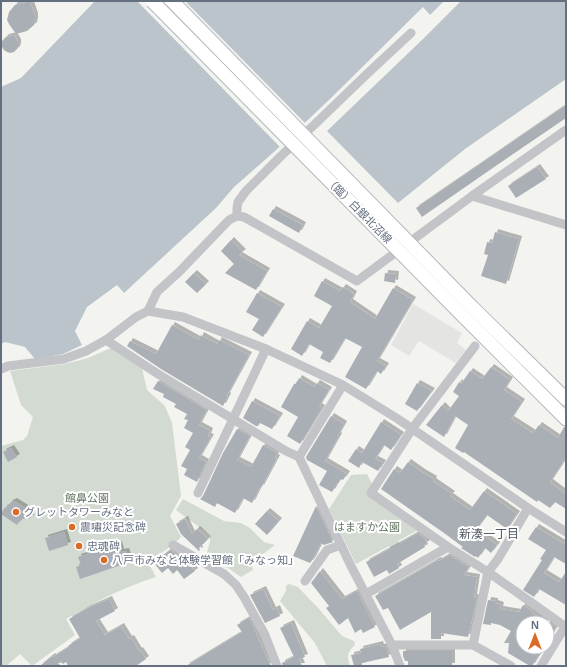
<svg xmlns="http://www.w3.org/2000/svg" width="567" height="667" viewBox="0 0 567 667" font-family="Helvetica,'Noto Sans JP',sans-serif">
<defs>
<filter id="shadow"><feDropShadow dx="3" dy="-3" stdDeviation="0" flood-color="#0004"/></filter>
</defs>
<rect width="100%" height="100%" fill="#f3f4f0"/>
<polygon fill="#e4e4e3" points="413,304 462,333 457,343 466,350 456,363 419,341 409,356 391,345"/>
<g fill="#d3dad1">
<path d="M111 348 142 368 147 390 165 406 172 423 181 496 170 516 181 537 173 545 155 557 154 562 150 566 156 577C124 587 94 602 66 619L75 635 32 666 20 654 6 666H1V446L23 440 27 436 33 417 21 405 10 371 65 364 88 358Z"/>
<polygon points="367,474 372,484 366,493 418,530 398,541 405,554 396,557 389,546 356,564 329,509 351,475"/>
<polygon points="183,499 224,521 241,523 250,528 264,542 275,545 251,563 253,570 241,577 228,568 209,557 207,552 210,542 210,535 176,510"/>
<path d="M289 584 298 587 319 609 342 636 354 641 355 645C347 652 347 656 350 666H327L315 643 280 601 286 591V586Z"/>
</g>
<g fill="#bac4ca">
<polygon points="95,1 444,1 430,15 423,7 330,99 275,151 234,187 216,208 124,293 117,285 87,307 75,331 82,345 63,354 35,359 25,347 5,342 1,344 1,87 21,78"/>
<polygon points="461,1 566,1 566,79 465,149 398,203 327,131 423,39"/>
</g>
<polygon fill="#f3f4f0" points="137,1 185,1 306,124 281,148"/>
<g fill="#aaafb5" filter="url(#shadow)">
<polygon points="30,1 35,16 35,20 34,25 27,31 16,34 9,24 7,20 9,12 15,5"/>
<polygon points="14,35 18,42 18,46 17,49 14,52 10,53 7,52 4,50 2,47 1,43 3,40 6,37"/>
<polygon points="566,105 566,118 500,163 422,217 416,208"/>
<polygon points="537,167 546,179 516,198 508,186"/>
<polygon points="273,209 303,225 299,233 269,216"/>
<polygon points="495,232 519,239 506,284 481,276 488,255 484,254 487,242 492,243"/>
<polygon points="231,240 243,252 239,255 267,271 256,290 225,273 234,264 221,251"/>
<polygon points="194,273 206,284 197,293 185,282"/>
<polygon points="385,273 396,274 395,283 384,281"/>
<polygon points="322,281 340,291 343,287 354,294 350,302 375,319 393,288 413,300 377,361 386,366 381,374 377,371 366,389 345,377 362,347 345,338 330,363 320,358 323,352 309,344 302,356 291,349 307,321 319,328 332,306 314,296"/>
<polygon points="257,293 282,307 263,337 252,330 259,319 246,312"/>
<polygon points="172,325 199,340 201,335 217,344 219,340 249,355 227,395 228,396 223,406 161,369 127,346 130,341 156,354"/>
<polygon points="491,367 510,380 504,390 522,402 511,419 533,433 539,425 558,438 564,427 566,427 566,458 550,482 566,494 566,509 555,502 550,508 538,500 537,502 464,452 463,453 455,448 468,425 455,416 444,437 426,425 442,405 448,411 459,396 453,392 459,382 461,384 470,371 482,379"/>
<polygon points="299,378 314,387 317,383 329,390 319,406 322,408 321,410 300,444 287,436 298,417 281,407 294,384 296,384"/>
<polygon points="158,381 207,410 199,425 210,431 208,436 211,437 199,458 206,462 197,482 184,475 187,469 181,466 190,450 185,447 193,433 184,428 188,420 184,419 187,414 174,407 176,404 163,397 164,394 153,389"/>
<polygon points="417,383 432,391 417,411 405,404"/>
<polygon points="252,401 280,416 272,429 260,423 258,426 256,426 243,418"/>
<polygon points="331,416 344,424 338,435 339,436 325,461 347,474 343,480 341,479 339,482 338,482 332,492 319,485 327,471 307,460 306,457"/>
<polygon points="381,422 401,435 391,450 384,445 375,459 383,463 378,471 362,462 359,468 348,461 356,449 362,453"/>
<polygon points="237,429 250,436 237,460 251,467 263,445 277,453 275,457 277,458 261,488 260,487 252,503 243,498 235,513 217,503 215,507 200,499 203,496 223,453"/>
<polygon points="11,448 17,457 8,462 3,452"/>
<polygon points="408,462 422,472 434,479 433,481 452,494 450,496 470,510 484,491 517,514 507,529 487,515 476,530 497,545 491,553 485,548 478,558 476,556 475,557 461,548 463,547 444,533 381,489 394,469 400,473"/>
<polygon points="14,501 30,511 31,518 21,519 17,525 1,514 5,507 6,508 10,503"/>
<polygon points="316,506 333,542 324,545 321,543 313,559 310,563 293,556"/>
<polygon points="267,511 279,521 267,535 255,524"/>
<polygon points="185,519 192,534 197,529 208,539 199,548 200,550 199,551 181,534 176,524"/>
<polygon points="536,527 566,545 566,564 554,557 544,573 559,582 566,572 566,605 539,589 534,597 523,590 542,560 540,559 546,550 528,539"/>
<polygon points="64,532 68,545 49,551 45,538"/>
<polygon points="418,533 424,538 427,543 424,545 425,547 397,564 399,568 389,574 387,570 374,577 366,562"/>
<polygon points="119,544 121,552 126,551 130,562 80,579 76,567 81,565 78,557"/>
<polygon points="170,550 185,559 195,571 184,579 177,570 173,574 168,568 162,573 154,563"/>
<polygon points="449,555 469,567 464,575 477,577 474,597 477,598 468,637 441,633 441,639 431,639 431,612 400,630 388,608 383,610 375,596 438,560 439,561"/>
<polygon points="320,571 342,599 357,591 375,627 363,633 361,629 355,633 348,618 339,625 326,608 329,606 311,583"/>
<polygon points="263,589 273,610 277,608 280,616 265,623 250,595"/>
<polygon points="109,599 115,611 96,621 105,635 121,626 129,639 131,638 139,651 140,650 146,659 136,666 68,666 66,662 63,664 61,661 58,663 61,666 40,666 52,656 53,657 69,647 68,646 80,638 69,619 88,608"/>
<polygon points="488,600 495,601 495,603 501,605 500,609 519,612 523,605 532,611 531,612 556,627 547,642 547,623 523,623 523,647 544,647 532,666 530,666 508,653 509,643 504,643 511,631 500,625 491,623 491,625 483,624"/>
<polygon points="249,618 257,634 256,634 271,666 186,666 242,632 237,625"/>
<polygon points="291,623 305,657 299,659 302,666 283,666 282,663 294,657 280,628"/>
<polygon points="380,644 381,647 386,646 389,657 362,663 362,666 354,666 351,655 361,653 360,649"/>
<polygon points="403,651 452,651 452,666 408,666 408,661 405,661 403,656"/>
</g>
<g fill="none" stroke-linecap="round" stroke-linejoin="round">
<defs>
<g id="secondary">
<polyline points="472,307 566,399"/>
<polyline points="464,317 566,419"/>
</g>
</defs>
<use href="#secondary" stroke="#b4b7bc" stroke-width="15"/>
<g stroke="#c2c4c8" stroke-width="9">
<polyline points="472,196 566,225"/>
<polyline points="237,216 237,208 238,202 246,191 282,155 314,125 368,73 411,33"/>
<polyline points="148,311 157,292 179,272 229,220 237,216 244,217 357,281 472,196 566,130"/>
<polyline points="106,340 158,374 286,451 299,457 351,566 392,645 400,666"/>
<polyline points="475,346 412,429 371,493 448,547 488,572 566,627"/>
<polyline points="1,369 8,366 64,359 86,351 106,340 136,317 148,311 183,317 266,349 343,385 398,419 528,508 566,532"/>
<polyline points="299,457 343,385"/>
<polyline points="198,493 266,349"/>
<polyline points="173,545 224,574 236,585 244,597 265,635 277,666"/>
<polyline points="305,581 327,550 341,545"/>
<polyline points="366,594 448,547"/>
<polyline points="392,645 473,645 511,666"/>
<polyline points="473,645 488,572 498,559 528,508"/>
<polyline points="541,666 566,625"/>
</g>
<use href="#secondary" stroke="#fff" stroke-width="13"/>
<defs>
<g id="secondary-bridge">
<polyline points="152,1 464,317"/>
<polyline points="172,1 472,307"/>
</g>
</defs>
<use href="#secondary-bridge" stroke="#b4b7bc" stroke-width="15" stroke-linecap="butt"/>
<use href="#secondary-bridge" stroke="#fff" stroke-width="13"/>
</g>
<g fill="#dc6a27" stroke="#fff" stroke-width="1.5">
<circle cx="16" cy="512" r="4"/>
<circle cx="72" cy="527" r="4"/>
<circle cx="79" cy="546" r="4"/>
<circle cx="104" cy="560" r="4"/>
</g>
<g text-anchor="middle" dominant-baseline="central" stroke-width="4" stroke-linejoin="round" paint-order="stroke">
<g font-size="11" fill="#646f80" stroke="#fff">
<text transform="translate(359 210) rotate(45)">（臨）白銀北沼線</text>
</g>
<g font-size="11" fill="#647762" stroke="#fff">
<text x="87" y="498">館鼻公園</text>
<text x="367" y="527">はますか公園</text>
</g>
<g font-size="11" fill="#646f80" stroke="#fff" text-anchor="start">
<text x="24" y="512">グレットタワーみなと</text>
<text x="80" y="527">震嘯災記念碑</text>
<text x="87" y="546">忠魂碑</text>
<text x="112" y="560">八戸市みなと体験学習館「みなっ知」</text>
</g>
<g font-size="12" fill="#515a65" stroke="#fff">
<text x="489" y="534">新湊一丁目</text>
</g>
</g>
<rect width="567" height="667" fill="none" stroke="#646f80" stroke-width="4"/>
<g transform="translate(535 635)"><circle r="19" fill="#ffffff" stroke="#c1c5cc"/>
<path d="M0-3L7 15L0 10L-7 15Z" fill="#dc6a27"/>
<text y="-6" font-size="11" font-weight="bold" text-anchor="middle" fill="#646f80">N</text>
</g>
</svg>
